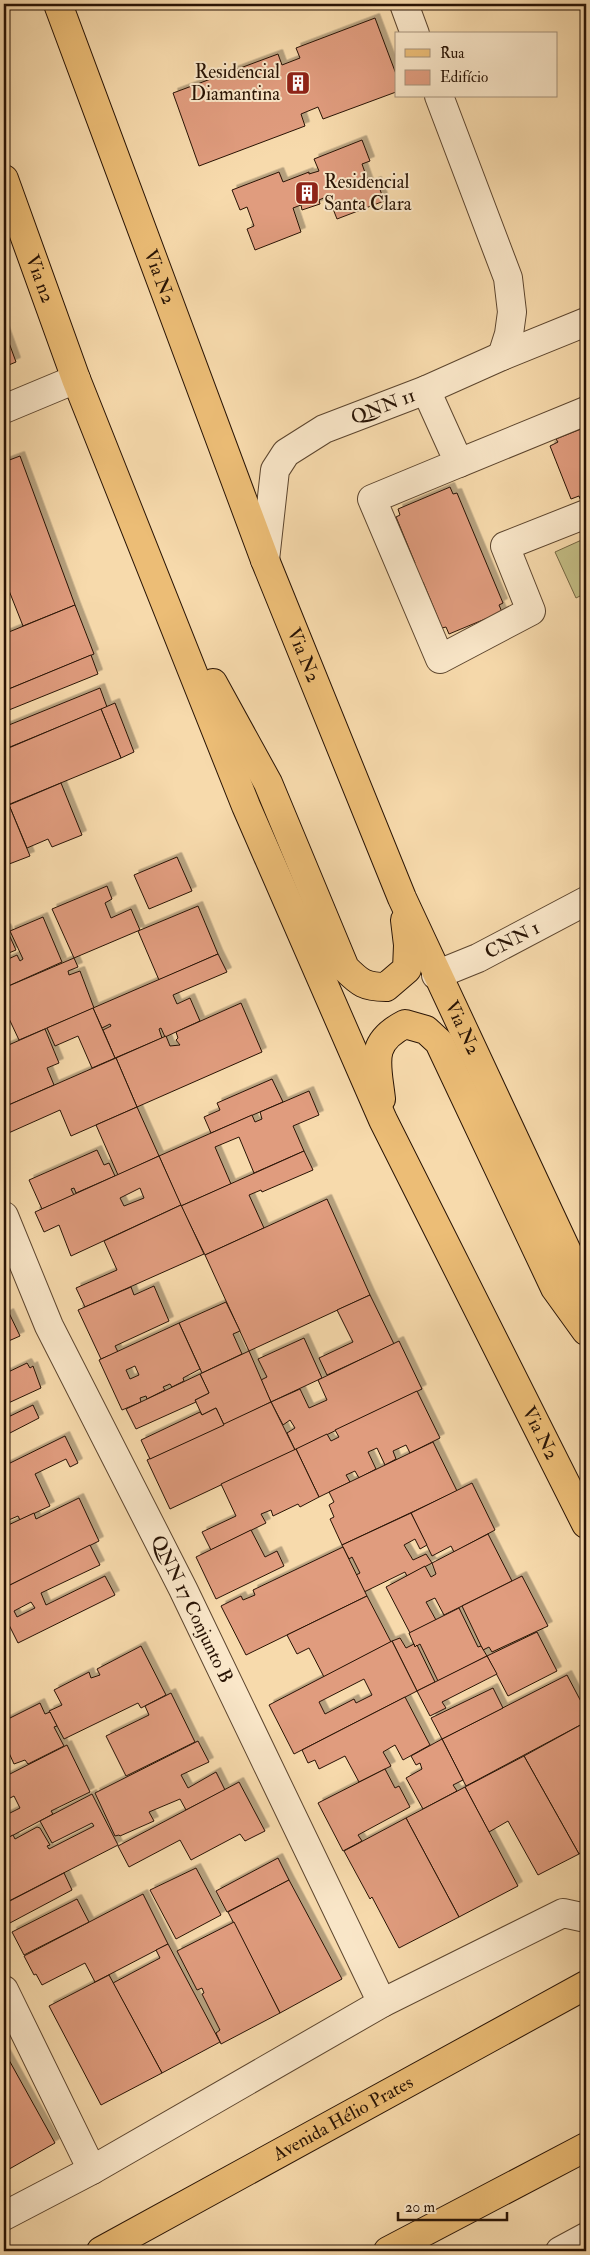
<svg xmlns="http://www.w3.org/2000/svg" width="590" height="2255" viewBox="0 0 590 2255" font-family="'IM FELL Double Pica',serif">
<defs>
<filter id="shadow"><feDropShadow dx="4.5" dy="-4.5" stdDeviation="0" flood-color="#0004"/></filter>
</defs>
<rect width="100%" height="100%" fill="#f7daac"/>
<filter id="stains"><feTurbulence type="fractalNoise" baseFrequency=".004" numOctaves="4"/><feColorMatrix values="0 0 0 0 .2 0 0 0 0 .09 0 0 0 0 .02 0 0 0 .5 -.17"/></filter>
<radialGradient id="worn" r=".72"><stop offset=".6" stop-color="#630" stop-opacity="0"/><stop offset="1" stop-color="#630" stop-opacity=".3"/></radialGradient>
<polygon fill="#c3bd85" stroke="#766844" points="586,538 586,593 576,598 555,552"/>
<g fill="#e09c7e" stroke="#281304" fill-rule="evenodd" filter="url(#shadow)">
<polygon points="375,18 396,74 396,92 323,119 318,107 301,114 305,126 199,166 173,93 278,54 282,65 300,58 296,48"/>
<polygon points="362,140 370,161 362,164 369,184 377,181 384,201 337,219 328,196 319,200 320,204 302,210 301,205 293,208 301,232 255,250 247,229 254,226 247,207 240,210 232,190 279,172 283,182 309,172 309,174 319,171 314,159"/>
<polygon points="4,329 16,362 4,367"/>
<polygon points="586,427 586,499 581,501 579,496 571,499 550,446 558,442 556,439"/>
<polygon points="20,456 75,605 23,626 4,578 4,462"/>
<polygon points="450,487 453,494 457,493 503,603 499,605 502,612 449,634 446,627 442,628 423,582 415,585 407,566 415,563 396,517 400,515 398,509"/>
<polygon points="75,605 94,654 4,691 4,634"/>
<polygon points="91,655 98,674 4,712 4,691"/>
<polygon points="100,688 107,707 10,747 4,727"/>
<polygon points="115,703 134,752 121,758 101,709"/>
<polygon points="101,709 121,758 10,804 4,789 4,750"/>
<polygon points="61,783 82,835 52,847 48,839 27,848 9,805"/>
<polygon points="9,805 30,856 4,866 4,807"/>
<polygon points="177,857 192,891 149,909 134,875"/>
<polygon points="107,886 112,899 105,903 111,918 131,909 140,930 74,958 52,909"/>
<polygon points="198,906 218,954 159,980 138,931"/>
<polygon points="43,917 62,962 4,988 4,961 17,955 20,961 23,959 10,931"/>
<polygon points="6,928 16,950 4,955 4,929"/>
<polygon points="218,954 227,972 173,995 177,1004 190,998 200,1021 165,1037 161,1028 159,1029 162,1038 115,1058 103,1030 111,1026 110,1024 102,1028 93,1008"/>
<polygon points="74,958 78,967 68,971 69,975 80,971 94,1008 19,1040 4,1008 4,988"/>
<polygon points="241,1003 262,1052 137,1107 116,1058 166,1036 170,1046 180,1045 176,1040 178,1038 176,1032"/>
<polygon points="93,1008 115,1058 92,1068 78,1036 55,1046 47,1028"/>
<polygon points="45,1029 59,1063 47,1068 54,1085 4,1107 4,1047"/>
<polygon points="116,1058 137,1107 71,1136 60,1110 4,1135 4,1107"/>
<polygon points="272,1079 283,1102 211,1133 204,1117 220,1110 217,1103"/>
<polygon points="309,1091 319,1115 293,1126 304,1151 254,1173 239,1137 215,1147 231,1184 181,1206 159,1156 252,1115 255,1122 262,1119 260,1112"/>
<polygon points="137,1107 159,1156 118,1175 96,1125"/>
<polygon points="97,1150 104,1165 109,1163 115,1176 76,1193 74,1188 71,1189 74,1195 42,1209 29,1180"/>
<polygon points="304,1151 313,1170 262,1192 261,1190 249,1195 264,1228 205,1255 181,1206"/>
<path d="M159 1156 181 1205 71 1256 59 1225 44 1232 35 1212ZM140 1188 144 1198 124 1206 120 1198Z"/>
<polygon points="327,1199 370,1295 249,1351 205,1255"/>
<polygon points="181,1205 204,1254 85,1307 76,1288 117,1270 104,1241"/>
<polygon points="154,1286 169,1321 115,1346 118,1352 101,1359 78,1310 131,1287 134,1295"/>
<polygon points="370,1295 394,1344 327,1375 319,1358 353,1342 337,1310"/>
<polygon points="226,1302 240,1331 233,1334 242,1354 202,1373 179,1323"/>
<polygon points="9,1313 20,1336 4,1343 4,1316"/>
<path d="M179 1323 200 1369 183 1378 184 1381 172 1387 170 1384 163 1387 165 1390 147 1399 146 1396 140 1398 141 1402 122 1410 99 1360ZM135 1366 139 1375 130 1379 126 1370Z"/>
<polygon points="304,1338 322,1378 271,1402 261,1380 267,1377 258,1359"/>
<polygon points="399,1341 422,1389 295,1450 287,1433 295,1428 290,1420 283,1425 271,1402 300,1389 309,1408 327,1400 318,1380"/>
<polygon points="249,1351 271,1402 224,1425 216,1408 202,1415 195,1400 209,1393 200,1374"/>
<polygon points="27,1363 30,1368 33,1366 41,1388 4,1405 4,1374"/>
<polygon points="200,1374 209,1393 195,1400 196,1402 136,1429 126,1409"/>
<polygon points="417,1391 440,1438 410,1453 406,1445 393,1451 396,1459 385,1465 377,1448 368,1452 376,1469 359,1478 355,1471 346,1475 350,1482 319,1497 296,1449 327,1434 331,1441 339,1437 335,1430"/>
<polygon points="271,1402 295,1450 170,1509 147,1460"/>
<polygon points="33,1405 39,1418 8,1434 4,1425 4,1419"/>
<polygon points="216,1408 224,1425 150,1459 141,1440 200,1412 202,1415"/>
<polygon points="65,1436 78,1463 70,1467 66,1459 35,1474 50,1506 20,1520 18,1516 4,1522 4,1466"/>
<polygon points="433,1442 457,1491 342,1545 330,1519 334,1517 329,1505 334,1502 329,1492"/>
<polygon points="296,1449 319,1497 300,1507 298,1504 273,1516 271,1510 261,1514 266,1523 211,1550 202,1532 236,1516 221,1484"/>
<polygon points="472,1483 495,1530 454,1552 451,1546 432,1556 411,1513"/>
<polygon points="79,1498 99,1541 4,1588 4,1527 34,1513 36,1519"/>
<polygon points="411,1513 427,1545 420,1549 415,1539 404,1545 413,1560 426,1554 432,1563 407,1576 405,1572 364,1592 356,1575 360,1573 352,1557 349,1559 342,1545"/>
<polygon points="251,1530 265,1557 277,1551 284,1566 216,1599 196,1557"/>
<polygon points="488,1534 512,1581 444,1615 435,1598 426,1602 436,1620 410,1633 386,1587 425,1566 431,1577 436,1574 432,1563"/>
<path d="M90 1545 100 1565 41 1593 46 1605 105 1576 115 1595 18 1643 4 1615V1588ZM31 1602 35 1608 17 1617 14 1611Z"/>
<polygon points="343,1547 367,1596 246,1655 221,1606 241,1596 243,1600 255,1595 253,1590"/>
<polygon points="522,1576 548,1626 492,1652 489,1647 483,1650 462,1606"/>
<polygon points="367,1596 391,1642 324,1677 309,1648 297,1654 287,1635"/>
<polygon points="459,1608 478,1647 481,1646 487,1656 438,1681 420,1644 415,1647 409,1633"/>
<polygon points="537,1632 557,1671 508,1696 487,1656"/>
<polygon points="400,1638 406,1648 414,1644 415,1647 417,1645 435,1682 417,1691 392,1641"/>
<path d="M392 1641 417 1691 294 1754 269 1705ZM364 1679 372 1695 356 1703 354 1699 325 1714 319 1702Z"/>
<polygon points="141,1646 166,1695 141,1708 138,1703 64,1739 49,1711 62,1705 54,1690 89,1672 91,1678 100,1675 97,1669"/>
<polygon points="487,1656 497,1674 442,1702 446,1708 430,1716 417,1691"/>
<polygon points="567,1675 586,1711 586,1722 466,1786 442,1739"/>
<polygon points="493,1688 503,1708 442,1739 431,1718"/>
<polygon points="171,1693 195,1742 126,1776 106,1736 149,1715 145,1706"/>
<polygon points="405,1697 430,1745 403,1760 395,1745 383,1752 391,1766 359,1782 345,1756 319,1769 315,1760 308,1763 302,1750"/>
<polygon points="40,1703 45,1714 50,1712 57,1726 54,1727 64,1746 28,1764 25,1760 14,1764 4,1742 4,1721"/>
<polygon points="586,1722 586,1850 579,1854 524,1756"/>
<polygon points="442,1739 463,1780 453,1785 457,1791 423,1809 406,1778 422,1769 420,1763 416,1765 411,1756"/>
<polygon points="198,1741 209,1762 181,1775 188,1788 216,1772 225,1790 186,1810 180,1799 149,1812 154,1821 120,1836 119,1835 115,1836 95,1793"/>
<polygon points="67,1745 90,1792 51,1811 53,1814 4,1840 4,1816 20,1808 14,1796 4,1801 4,1777"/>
<polygon points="524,1756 579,1854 538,1875 508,1821 489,1832 465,1787"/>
<polygon points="385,1769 395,1788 399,1786 410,1807 358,1835 362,1841 343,1851 318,1803"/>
<polygon points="239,1782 265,1831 245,1841 240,1834 191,1860 180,1840 129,1867 118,1846"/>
<polygon points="465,1787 518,1886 459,1917 406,1818"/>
<polygon points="92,1794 118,1845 9,1901 4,1891 4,1840 13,1835 15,1839 37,1827 40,1828 50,1845 47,1846 49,1849 94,1826 92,1823 52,1843 40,1821"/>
<polygon points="406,1818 459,1917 399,1948 372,1897 370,1899 344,1851"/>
<polygon points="278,1858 289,1880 227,1912 216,1891"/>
<polygon points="196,1868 221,1915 176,1939 150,1890"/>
<polygon points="64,1873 72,1890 8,1924 4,1916 4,1904"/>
<polygon points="289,1880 342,1979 280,2013 228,1912"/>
<polygon points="143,1894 168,1944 95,1982 85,1963 42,1985 36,1974 34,1975 24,1956"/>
<polygon points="77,1899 89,1922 24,1955 12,1932"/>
<polygon points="234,1922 280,2013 221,2044 216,2033 220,2030 202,1994 204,1993 202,1988 197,1990 177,1951"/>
<polygon points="168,1944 220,2042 162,2073 113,1983 160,1958 156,1950"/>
<polygon points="109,1975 162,2073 101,2105 49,2006"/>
<polygon points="4,2051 55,2143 4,2172"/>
</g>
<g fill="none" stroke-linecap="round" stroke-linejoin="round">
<defs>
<g id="minor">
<polyline points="404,4 415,34"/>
<polyline points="439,96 508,278 512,312 509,334 502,356"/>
<polyline points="426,390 459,463 372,499 440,659 531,611 505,546 586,514"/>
<polyline points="4,409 76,379"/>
<polyline points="459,463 586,411"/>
<path id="s1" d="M265 560 275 470 286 453 324 429 426 390 502 356 586 322"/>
<path id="s2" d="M436 975 478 958 586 901"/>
<path id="s3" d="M4 1216 49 1326 183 1589 382 2003"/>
<polyline points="4,1990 92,2170"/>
<polyline points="4,2216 92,2170 382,2003 563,1913 586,1918"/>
<polyline points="560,2251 586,2237"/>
</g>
<g id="major">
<path id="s4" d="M58 4 265 560 402 898 586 1292"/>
<path id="s5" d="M4 179 76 379 246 806 383 1120 586 1524"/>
<path d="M213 683 268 783 345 968C360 983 365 987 386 987L407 969 408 945 405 920"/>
<path d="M381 1099C377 1063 368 1043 405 1024L426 1030 439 1042 555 1288 586 1331"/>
<path id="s6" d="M101 2251 586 1985"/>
<polyline points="388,2251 586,2147"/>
</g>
</defs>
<use href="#minor" stroke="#5c452e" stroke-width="30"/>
<use href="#major" stroke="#281304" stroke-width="30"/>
<use href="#minor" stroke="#fae7c9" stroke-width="28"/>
<use href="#major" stroke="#ecbd76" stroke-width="28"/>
</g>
<defs>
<symbol id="building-square" viewBox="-11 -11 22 22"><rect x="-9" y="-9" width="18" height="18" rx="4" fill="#8f2418" stroke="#fae7c9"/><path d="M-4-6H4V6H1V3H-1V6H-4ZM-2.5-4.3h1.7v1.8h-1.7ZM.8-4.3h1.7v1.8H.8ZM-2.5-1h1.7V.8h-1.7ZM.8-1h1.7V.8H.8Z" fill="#fff"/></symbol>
</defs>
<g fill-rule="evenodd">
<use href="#building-square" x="284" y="69" width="28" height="28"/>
<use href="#building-square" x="293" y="179" width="28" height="28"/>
</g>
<g text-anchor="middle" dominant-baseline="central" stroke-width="4" stroke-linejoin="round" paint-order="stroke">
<g font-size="19" fill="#281304" stroke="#fae7c9" text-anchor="end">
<text x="280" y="72">Residencial<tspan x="280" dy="22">Diamantina</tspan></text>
<text x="324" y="182" text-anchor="start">Residencial<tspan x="324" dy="22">Santa Clara</tspan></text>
</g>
<g font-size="19" fill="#281304" stroke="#fae7c9">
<text stroke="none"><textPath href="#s4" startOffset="291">Via N2</textPath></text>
<text stroke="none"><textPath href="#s5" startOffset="106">Via n2</textPath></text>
<text stroke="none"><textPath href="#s1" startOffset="219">QNN 11</textPath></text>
<text stroke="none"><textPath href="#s4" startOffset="696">Via N2</textPath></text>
<text stroke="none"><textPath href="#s2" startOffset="84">CNN 1</textPath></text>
<text stroke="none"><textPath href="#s4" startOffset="1101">Via N2</textPath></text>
<text stroke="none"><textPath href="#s5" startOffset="1365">Via N2</textPath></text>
<text stroke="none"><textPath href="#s3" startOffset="436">QNN 17 Conjunto B</textPath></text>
<text stroke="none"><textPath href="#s6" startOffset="276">Avenida Hélio Prates</textPath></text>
</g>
</g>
<rect width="590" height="2255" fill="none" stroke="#f7daac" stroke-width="20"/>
<rect x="5" y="5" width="580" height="2245" fill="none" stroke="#281304" stroke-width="2.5"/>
<rect x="10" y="10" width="570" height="2235" fill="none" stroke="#281304"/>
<rect x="395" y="32" width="162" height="65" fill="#fae7c9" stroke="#a6927a"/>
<rect x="405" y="49" width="25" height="8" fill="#ecbd76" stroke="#a6927a"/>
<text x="440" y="58" font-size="15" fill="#281304">Rua</text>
<rect x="405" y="70" width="25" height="15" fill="#e09c7e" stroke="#a6927a"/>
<text x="440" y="82" font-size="15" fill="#281304">Edifício</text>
<path d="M398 2212v8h109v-8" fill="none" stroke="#281304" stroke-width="2.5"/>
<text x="405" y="2212" font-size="15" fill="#281304" stroke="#fae7c9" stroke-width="4" paint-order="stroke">20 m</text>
<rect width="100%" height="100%" filter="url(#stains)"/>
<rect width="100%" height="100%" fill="url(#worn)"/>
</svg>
